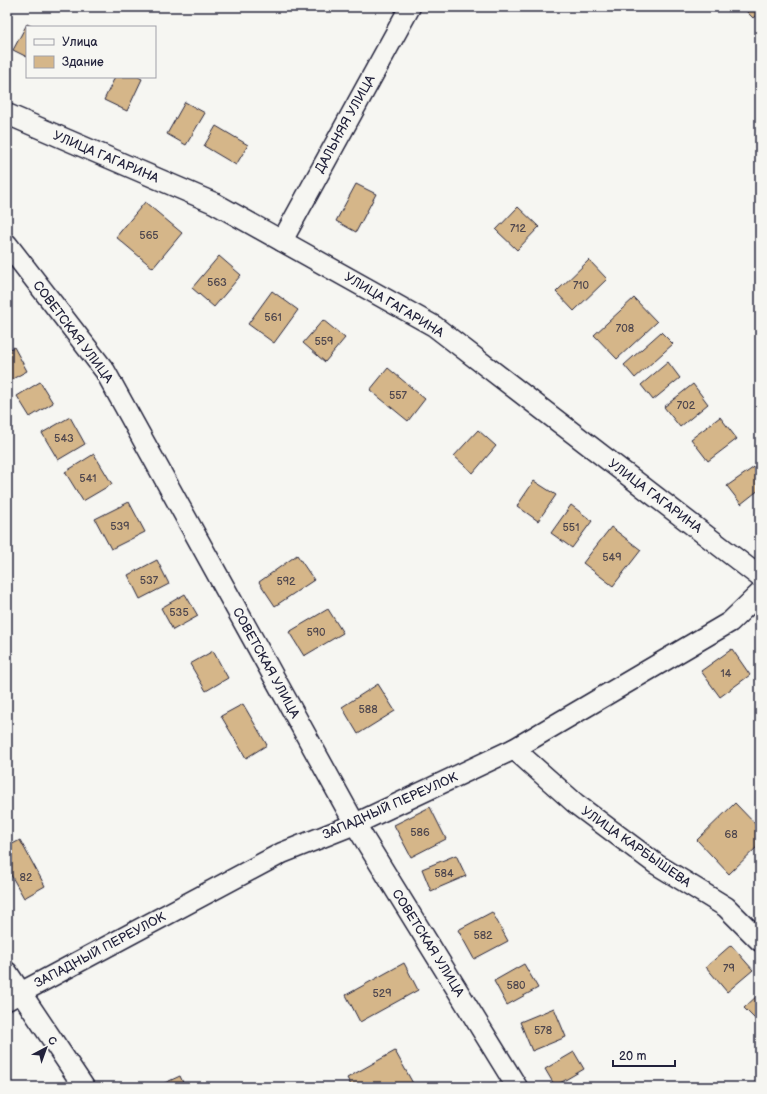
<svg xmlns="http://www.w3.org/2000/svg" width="767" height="1094" viewBox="0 0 767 1094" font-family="'Balsamiq Sans',sans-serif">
<rect width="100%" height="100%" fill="#f6f6f2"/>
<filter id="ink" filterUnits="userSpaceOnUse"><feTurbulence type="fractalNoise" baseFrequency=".025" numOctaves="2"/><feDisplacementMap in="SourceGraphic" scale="8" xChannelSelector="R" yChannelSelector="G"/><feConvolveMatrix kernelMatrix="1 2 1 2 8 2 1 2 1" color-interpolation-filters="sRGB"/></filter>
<g filter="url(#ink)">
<g fill="#d5b689" stroke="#22223b">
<polygon points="742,7 760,7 760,12 753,18"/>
<polygon points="27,24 33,27 27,27 27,57 13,50"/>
<polygon points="115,77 138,77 142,79 127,111 104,100"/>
<polygon points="185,102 205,113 186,145 167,134"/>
<polygon points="216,126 248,145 236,165 204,146"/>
<polygon points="356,184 376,194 356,232 336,221"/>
<polygon points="145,202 182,233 153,268 116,237"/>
<polygon points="518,207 539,227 517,250 496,230"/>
<polygon points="219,256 241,275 214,307 192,288"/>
<polygon points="589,260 607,279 574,311 556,292"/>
<polygon points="272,291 298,310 274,343 248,324"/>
<polygon points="634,298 657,322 617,359 594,335"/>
<polygon points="323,320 345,338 325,362 303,343"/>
<polygon points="661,332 673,344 635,378 624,365"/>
<polygon points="14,347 27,371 7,382 7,351"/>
<polygon points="668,362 680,378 653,400 641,385"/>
<polygon points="388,368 425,399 408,421 370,390"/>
<polygon points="40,382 53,403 30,417 17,396"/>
<polygon points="693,384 708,404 680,427 664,407"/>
<polygon points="70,417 85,444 58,460 42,433"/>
<polygon points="720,417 737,439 708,461 691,439"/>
<polygon points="478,430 496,446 473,473 454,456"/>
<polygon points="94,454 112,484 83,501 65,472"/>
<polygon points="760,463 760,489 741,504 727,486"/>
<polygon points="534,481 556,495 538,521 517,506"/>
<polygon points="129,502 145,532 111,549 95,519"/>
<polygon points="571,505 592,521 572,548 551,533"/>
<polygon points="611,527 641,550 613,586 583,563"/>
<polygon points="297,555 314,580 275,606 259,582"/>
<polygon points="157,560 169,584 140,599 128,575"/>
<polygon points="185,594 198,616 173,630 161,608"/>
<polygon points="328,609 343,633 304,656 289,632"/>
<polygon points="732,649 750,675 720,697 701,671"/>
<polygon points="213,651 228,678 206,691 190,664"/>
<polygon points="378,684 395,711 358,734 342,707"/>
<polygon points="243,704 267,745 246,758 221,716"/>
<polygon points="735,803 760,829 760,844 729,874 697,840"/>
<polygon points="430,807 446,839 411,857 394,825"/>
<polygon points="20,840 45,886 24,898 7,868 7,847"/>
<polygon points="456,855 466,876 431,891 422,869"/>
<polygon points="492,912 508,941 474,959 458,930"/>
<polygon points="731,945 753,970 727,992 706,967"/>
<polygon points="404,963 418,990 360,1022 346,995"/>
<polygon points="524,964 538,988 507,1005 494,981"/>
<polygon points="760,993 760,1024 744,1008"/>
<polygon points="554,1008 566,1037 532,1051 520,1022"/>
<polygon points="395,1051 415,1087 352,1087 347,1078"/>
<polygon points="574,1052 584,1069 555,1086 545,1069"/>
<polygon points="180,1076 185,1087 156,1087"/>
</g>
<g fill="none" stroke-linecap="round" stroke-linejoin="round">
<defs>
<g id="minor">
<polyline points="7,114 214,203 434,326 760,577"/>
<polyline points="282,241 410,7"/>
<polyline points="7,244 105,371 355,824 517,1087"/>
<polyline points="514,749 576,804 656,864 726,907 760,941"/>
<polyline points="7,972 84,1087"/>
<polyline points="7,1000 282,853 355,824 514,749 730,622 760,593"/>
</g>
</defs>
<use href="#minor" stroke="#22223b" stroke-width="23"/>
<use href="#minor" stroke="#f6f6f2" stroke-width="20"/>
</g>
</g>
<g text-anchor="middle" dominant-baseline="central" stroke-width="4" stroke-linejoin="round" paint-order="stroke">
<g font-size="11" fill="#4f474e">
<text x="518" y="228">712</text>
<text x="149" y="235">565</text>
<text x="217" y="282">563</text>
<text x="581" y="285">710</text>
<text x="273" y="317">561</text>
<text x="625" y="328">708</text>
<text x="324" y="341">559</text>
<text x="398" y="395">557</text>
<text x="686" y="405">702</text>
<text x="64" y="438">543</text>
<text x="88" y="478">541</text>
<text x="120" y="526">539</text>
<text x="571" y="527">551</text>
<text x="612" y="557">549</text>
<text x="149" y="580">537</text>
<text x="286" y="581">592</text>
<text x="179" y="612">535</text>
<text x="316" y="632">590</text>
<text x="726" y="673">14</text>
<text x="368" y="709">588</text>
<text x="420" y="832">586</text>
<text x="731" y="834">68</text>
<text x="444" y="873">584</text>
<text x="26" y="877">82</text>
<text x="483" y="935">582</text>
<text x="729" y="968">79</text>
<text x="516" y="985">580</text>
<text x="382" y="993">529</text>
<text x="543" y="1030">578</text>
</g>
<g font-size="13" fill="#22223b" stroke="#f6f6f2">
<text transform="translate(345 124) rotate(-61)">ДАЛЬНЯЯ УЛИЦА</text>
<text transform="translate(106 157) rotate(23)">УЛИЦА ГАГАРИНА</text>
<text transform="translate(394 305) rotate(31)">УЛИЦА ГАГАРИНА</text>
<text transform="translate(73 332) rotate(53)">СОВЕТСКАЯ УЛИЦА</text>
<text transform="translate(655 496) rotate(37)">УЛИЦА ГАГАРИНА</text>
<text transform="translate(266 663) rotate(61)">СОВЕТСКАЯ УЛИЦА</text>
<text transform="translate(390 806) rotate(-24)">ЗАПАДНЫЙ ПЕРЕУЛОК</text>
<text transform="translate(636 847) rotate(35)">УЛИЦА КАРБЫШЕВА</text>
<text transform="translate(428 943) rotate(58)">СОВЕТСКАЯ УЛИЦА</text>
<text transform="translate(100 950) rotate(-28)">ЗАПАДНЫЙ ПЕРЕУЛОК</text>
</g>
</g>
<rect width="767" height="1094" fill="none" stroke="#f6f6f2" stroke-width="24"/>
<rect x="12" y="12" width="743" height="1070" fill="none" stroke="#22223b" stroke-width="1.5" filter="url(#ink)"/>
<rect x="26" y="26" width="130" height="52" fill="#f6f6f2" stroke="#a1a1a9"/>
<rect x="34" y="39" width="20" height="6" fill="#f6f6f2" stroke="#a1a1a9"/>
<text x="62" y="46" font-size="12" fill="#22223b">Улица</text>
<rect x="34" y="56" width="20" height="12" fill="#d5b689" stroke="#a1a1a9"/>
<text x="62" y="66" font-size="12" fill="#22223b">Здание</text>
<g transform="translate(46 1048) rotate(41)" stroke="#f6f6f2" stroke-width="3" paint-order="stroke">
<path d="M0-3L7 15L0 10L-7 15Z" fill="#22223b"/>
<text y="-6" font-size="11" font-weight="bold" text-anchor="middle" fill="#22223b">С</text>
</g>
<path d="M613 1060v6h62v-6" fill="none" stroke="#22223b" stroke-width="2"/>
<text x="619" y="1060" font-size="12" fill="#22223b" stroke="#f6f6f2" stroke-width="3" paint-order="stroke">20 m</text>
</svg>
